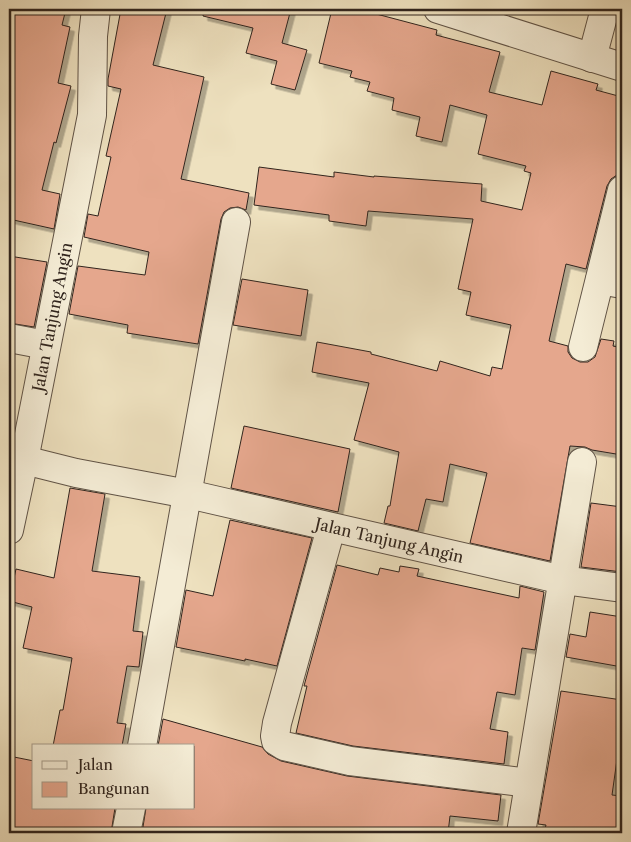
<svg xmlns="http://www.w3.org/2000/svg" width="631" height="842" viewBox="0 0 631 842" font-family="'Libre Caslon Text',serif">
<defs>
<filter id="shadow"><feDropShadow dx="4.5" dy="4.5" stdDeviation="0" flood-color="#0004"/></filter>
</defs>
<rect width="100%" height="100%" fill="#eee1bf"/>
<filter id="stains"><feTurbulence type="fractalNoise" baseFrequency=".004" numOctaves="4"/><feColorMatrix values="0 0 0 0 .2 0 0 0 0 .09 0 0 0 0 .02 0 0 0 .5 -.17"/></filter>
<radialGradient id="worn" r=".72"><stop offset=".6" stop-color="#630" stop-opacity="0"/><stop offset="1" stop-color="#630" stop-opacity=".3"/></radialGradient>
<g fill="#e5a78d" stroke="#30241d" filter="url(#shadow)">
<polygon points="14,9 66,9 62,25 70,27 58,83 71,86 56,143 54,142 42,190 60,194 54,229 9,219 9,35"/>
<polygon points="121,9 167,9 153,65 204,77 181,179 249,193 246,210 238,207 230,208 224,212 221,219 198,344 127,333 128,325 69,314 78,266 145,275 149,252 84,237 88,214 98,216 111,157 106,156 121,89 108,86 108,79"/>
<polygon points="204,9 291,9 282,43 307,50 295,90 271,84 277,61 246,53 253,28 203,16"/>
<polygon points="332,9 357,9 384,16 437,30 436,35 500,52 489,92 542,105 551,71 598,84 596,90 622,97 622,175 617,175 611,179 607,186 586,269 566,264 549,341 568,346 568,352 572,358 580,362 588,362 595,357 601,339 614,341 613,346 622,348 622,455 592,450 585,447 570,446 550,561 470,543 487,473 450,464 443,502 426,499 418,531 384,523 388,506 390,506 399,452 354,440 369,383 312,372 317,342 371,352 371,354 437,371 440,361 490,376 492,367 502,369 511,325 466,315 471,292 458,289 473,219 368,211 366,226 329,221 329,215 254,205 259,167 334,177 334,172 374,177 374,176 482,184 481,201 522,210 531,173 524,171 526,166 478,154 487,115 450,105 442,142 416,136 420,117 392,110 394,98 367,91 370,82 350,77 352,71 319,63"/>
<polygon points="9,256 47,262 34,327 9,323"/>
<polygon points="242,279 308,290 301,336 233,325"/>
<polygon points="244,426 350,449 338,512 231,488"/>
<polygon points="70,488 105,494 92,571 140,577 133,631 143,632 139,667 127,666 117,723 126,724 122,746 53,746 60,710 63,710 72,658 23,648 32,607 9,601 16,569 54,578"/>
<polygon points="591,503 622,507 622,572 581,567"/>
<polygon points="230,520 312,538 277,666 245,659 245,661 176,647 186,590 213,596"/>
<polygon points="337,565 378,575 380,568 399,572 400,566 419,569 417,576 519,598 520,586 544,592 535,650 522,648 515,695 497,692 490,729 508,732 504,764 353,746 296,733 307,686 304,686"/>
<polygon points="590,612 622,617 622,667 566,657 570,634 586,637"/>
<polygon points="561,691 622,700 622,738 620,738 612,795 622,796 622,833 544,833 546,825 538,824"/>
<polygon points="163,719 262,747 268,754 281,761 347,776 501,795 498,821 450,816 448,833 142,833 146,808 194,808 194,746 158,746"/>
<polygon points="9,756 34,761 34,808 115,808 111,833 9,833"/>
</g>
<g fill="none" stroke-linecap="round" stroke-linejoin="round">
<defs>
<g id="minor">
<path id="s1" d="M96 9 93 36 92 115 24 460 76 473 188 494 563 580 622 588"/>
<polyline points="438,9 622,67"/>
<polyline points="592,58 605,9"/>
<polyline points="600,280 622,284"/>
<polyline points="9,338 46,345"/>
<polyline points="583,347 622,190"/>
<polyline points="331,528 277,723 275,736 276,741 284,746 350,761 529,783"/>
<polyline points="9,530 24,460"/>
<polyline points="142,746 236,222"/>
<polyline points="126,833 131,808"/>
<polyline points="521,833 582,462"/>
</g>
</defs>
<use href="#minor" stroke="#605346" stroke-width="30"/>
<use href="#minor" stroke="#f4ecd5" stroke-width="28"/>
</g>
<g text-anchor="middle" dominant-baseline="central" stroke-width="4.5" stroke-linejoin="round" paint-order="stroke">
<g font-size="16" fill="#30241d" stroke="#f4ecd5">
<text transform="translate(52 317) rotate(-79)">Jalan Tanjung Angin</text>
<text stroke="none"><textPath href="#s1" startOffset="832">Jalan Tanjung Angin</textPath></text>
</g>
</g>
<rect width="631" height="842" fill="none" stroke="#eee1bf" stroke-width="30"/>
<rect x="10" y="10" width="611" height="822" fill="none" stroke="#30241d" stroke-width="2.5"/>
<rect x="15" y="15" width="601" height="812" fill="none" stroke="#30241d"/>
<rect x="32" y="744" width="162" height="65" fill="#f4ecd5" stroke="#a69c8b"/>
<rect x="42" y="761" width="25" height="8" fill="#f4ecd5" stroke="#a69c8b"/>
<text x="78" y="770" font-size="15" fill="#30241d">Jalan</text>
<rect x="42" y="782" width="25" height="15" fill="#e5a78d" stroke="#a69c8b"/>
<text x="78" y="794" font-size="15" fill="#30241d">Bangunan</text>
<rect width="100%" height="100%" filter="url(#stains)"/>
<rect width="100%" height="100%" fill="url(#worn)"/>
</svg>
